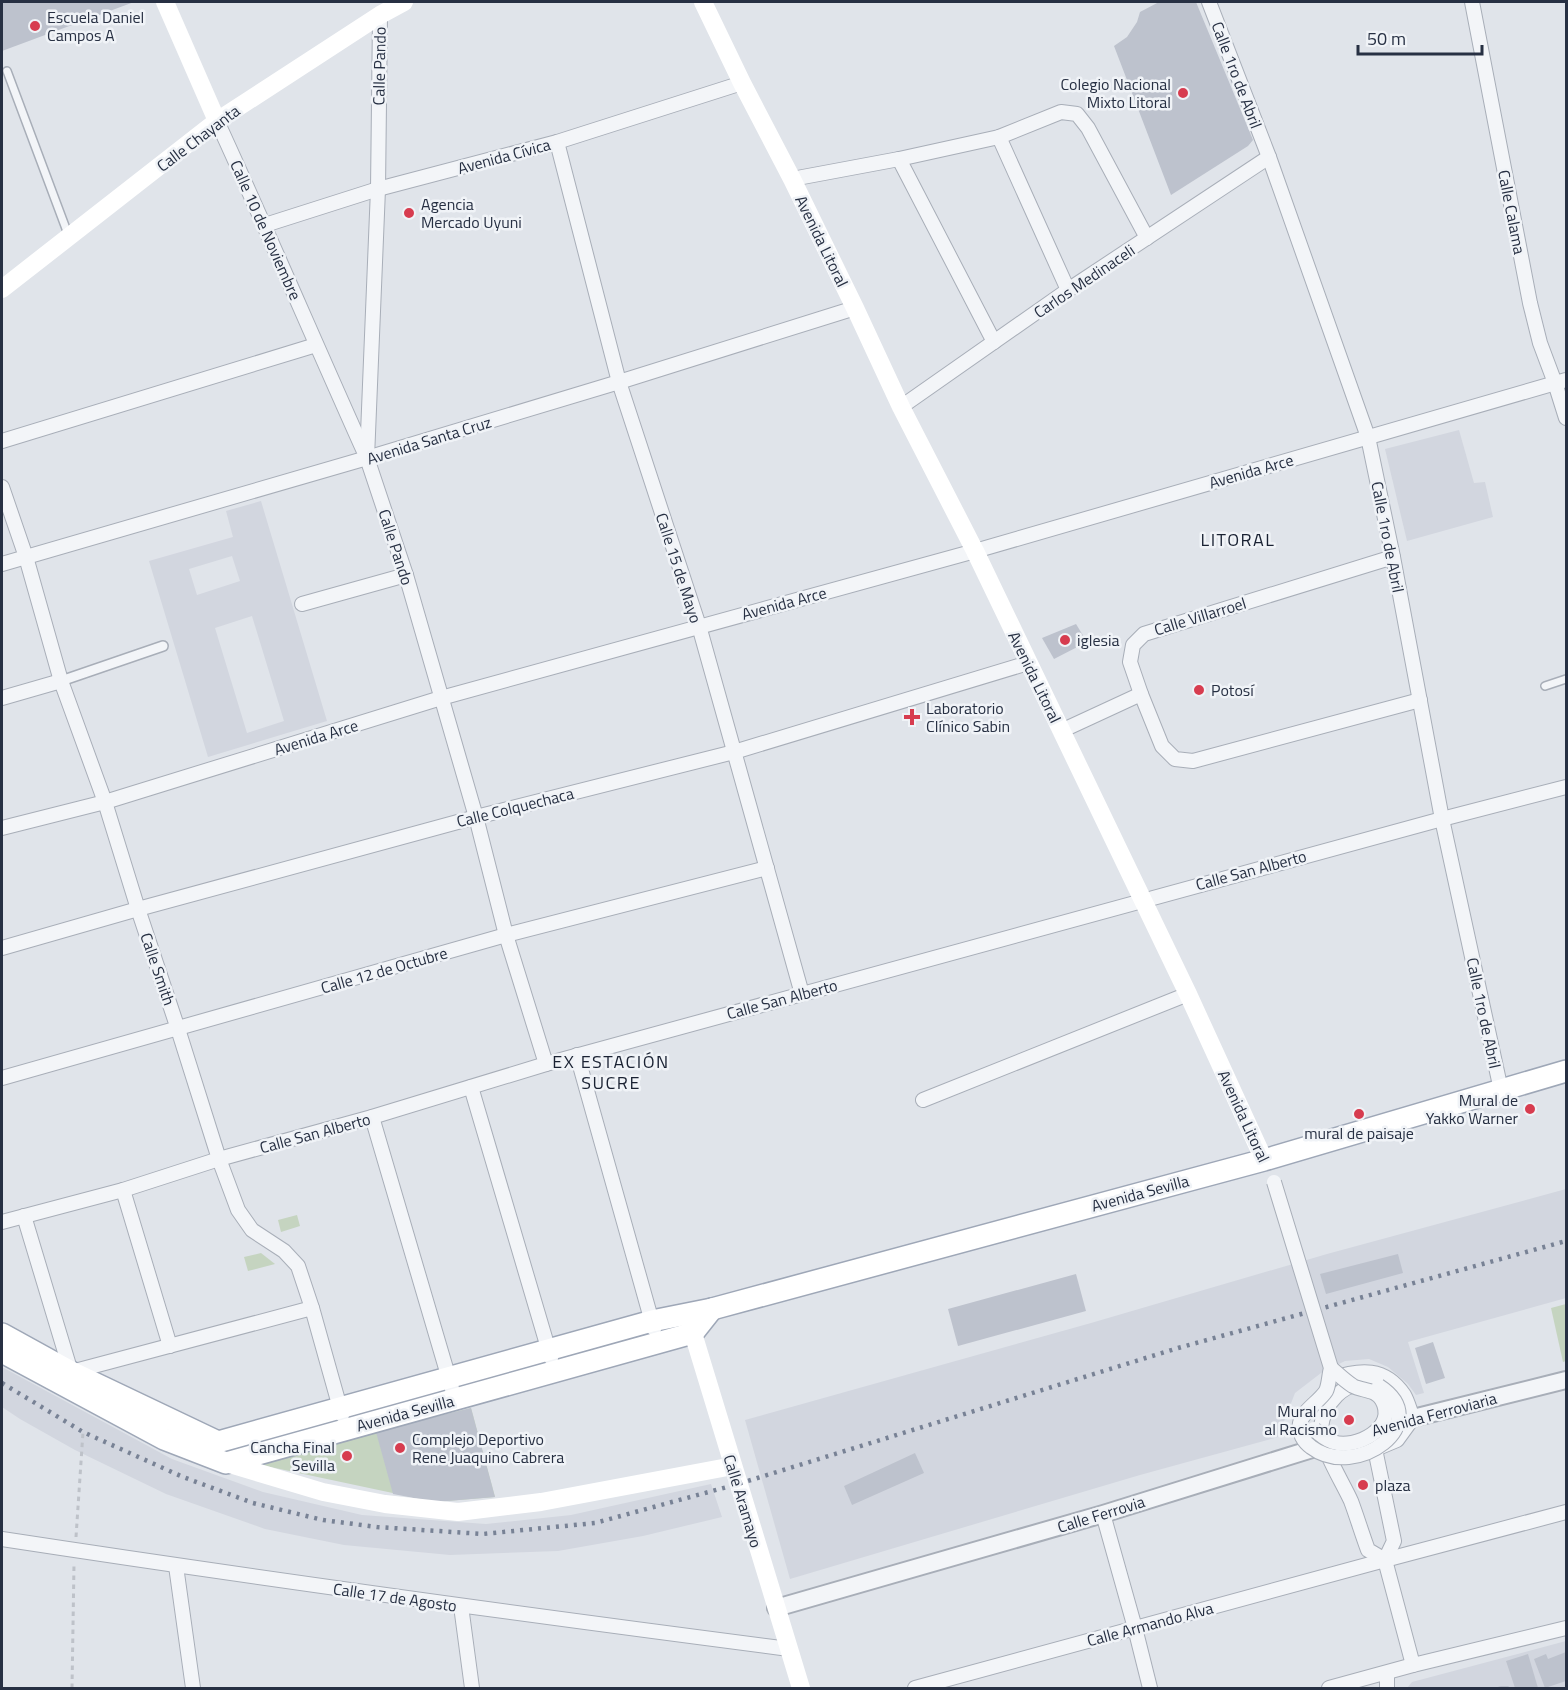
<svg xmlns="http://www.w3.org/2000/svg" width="1568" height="1690" viewBox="0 0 1568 1690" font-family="'Titillium Web',sans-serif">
<rect width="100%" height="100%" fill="#e0e4ea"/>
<g fill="#d2d6df" fill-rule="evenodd">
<polygon points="1459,430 1474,483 1485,482 1493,517 1407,541 1385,449"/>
<path d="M261 501 327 721 208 757 149 561 233 537 226 511ZM232 556 240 581 197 595 189 569ZM252 616 284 721 247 733 215 628Z"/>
<polygon points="1566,1189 1566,1298 1408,1342 1424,1393 1416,1395 1408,1384 1388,1367 1369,1359 1345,1361 1321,1373 1295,1393 1278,1437 1140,1475 790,1579 745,1420 1091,1323 1327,1254"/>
<polygon points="2,1367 172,1459 263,1492 362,1515 486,1524 571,1515 711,1484 722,1517 643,1536 558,1551 450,1555 344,1545 265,1529 166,1494 75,1450 20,1419 2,1407"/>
<polygon points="1566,1641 1566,1688 1407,1688 1412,1682"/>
</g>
<g fill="#c5d4c0">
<polygon points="297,1215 300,1226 281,1232 278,1220"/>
<polygon points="261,1253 275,1264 248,1271 244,1257"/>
<polygon points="1566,1304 1566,1361 1563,1362 1551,1308"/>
<polygon points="471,1408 495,1497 435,1502 261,1465 376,1432"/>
</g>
<g fill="#bdc2cd">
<polygon points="2,2 134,2 2,51"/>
<polygon points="1159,2 1196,2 1253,140 1248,146 1171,195 1114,46 1127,37 1137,22 1140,12"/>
<polygon points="1076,624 1087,642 1054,659 1042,638"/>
<polygon points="1398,1254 1403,1273 1326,1294 1320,1274"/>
<polygon points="1076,1274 1086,1311 958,1346 948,1309"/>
<polygon points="1433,1342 1445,1378 1426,1384 1415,1348"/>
<polygon points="471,1408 495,1497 435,1502 393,1494 376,1432"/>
<polygon points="915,1453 924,1473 852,1505 844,1486"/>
<polygon points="1566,1652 1566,1681 1545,1688 1534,1659 1546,1654 1548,1659"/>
<polygon points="1528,1654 1538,1688 1515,1688 1506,1661"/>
<polygon points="1501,1686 1508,1686 1511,1688 1494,1688"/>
</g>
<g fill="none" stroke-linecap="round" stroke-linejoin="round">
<defs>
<g id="service">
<polyline points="7,71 68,234"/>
<polyline points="1545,686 1566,679"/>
</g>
<polyline id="pedestrian" points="61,681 163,646"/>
<g id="minor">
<polyline points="1209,2 1269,157 1368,437 1393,557 1442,819 1501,1090"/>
<polyline points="1472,2 1530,303 1540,343 1555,383 1566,418"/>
<polyline points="380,15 378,189 367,458 406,575 476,817 506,935 546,1064"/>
<path d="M217 121C268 232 316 345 366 456"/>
<polyline points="999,137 1068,290"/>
<polyline points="557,142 619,382 699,626 802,994"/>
<polyline points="899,159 994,342"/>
<polyline points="792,179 899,159 999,137 1061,112 1077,114 1088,128 1147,238"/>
<polyline points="265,225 378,189 557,142 742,83"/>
<polyline points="901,407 1068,290 1269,157"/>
<polyline points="2,441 316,345"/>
<polyline points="2,487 26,557 61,681 105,802 138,909 178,1029 219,1159 238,1210 252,1230 284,1251 298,1266 312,1308 342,1415"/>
<polyline points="1393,557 1144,634 1133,645 1130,662 1141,694 1162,746 1175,759 1193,761 1420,700"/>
<polyline points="2,564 367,458 619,382 855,308"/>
<polyline points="302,604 406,575"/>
<polyline points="2,698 61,681"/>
<polyline points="1061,731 1141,694"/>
<polyline points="2,828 105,802 441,698 975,551 1566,380"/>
<polyline points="2,948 138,909 476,817 734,752 1028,663"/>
<polyline points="577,1055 654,1329"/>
<polyline points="2,1078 506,935 767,868"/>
<polyline points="471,1087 551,1358"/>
<polyline points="923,1100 1188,994"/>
<polyline points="372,1117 455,1399"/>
<polyline points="123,1190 170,1346"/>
<polyline points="24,1216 71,1372 312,1308"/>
<polyline points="2,1222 123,1190 219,1159 372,1117 546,1064 1442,819 1566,787"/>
<path d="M1331 1379C1360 1369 1385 1367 1404 1395 1408 1402 1410 1411 1413 1418L1397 1440 1378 1448"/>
<path d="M1379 1386C1362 1382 1350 1383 1337 1395 1328 1404 1322 1416 1321 1428 1321 1449 1342 1481 1351 1501 1357 1517 1362 1534 1368 1550L1385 1560"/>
<polyline points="1375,1449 1394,1541 1385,1560 1413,1665"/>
<polyline points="1103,1514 1135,1628 1150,1688"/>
<path d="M2 1539C263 1579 526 1615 789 1649"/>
<polyline points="176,1566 193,1688"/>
<polyline points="461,1606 472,1688"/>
<polyline points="1387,1673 1387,1688"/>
<polyline points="915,1688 1385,1560 1566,1512"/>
<polyline points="1329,1688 1413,1665 1566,1628"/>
</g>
<g id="tertiary">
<polyline points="1384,1426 1413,1418 1566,1380"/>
<polyline points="776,1608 1103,1514 1325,1445"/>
</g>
<g id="primary">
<polyline points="2,1334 71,1372 218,1442 652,1321 712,1309 1264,1160 1566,1071"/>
<polyline points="2,1352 164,1439 226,1463 693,1333 712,1309"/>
</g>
</defs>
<use href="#service" stroke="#a8aeb8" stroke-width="10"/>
<use href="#pedestrian" stroke="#a8aeb8" stroke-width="12"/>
<use href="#minor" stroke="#a8aeb8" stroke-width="16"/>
<use href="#tertiary" stroke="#a8aeb8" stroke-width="20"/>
<use href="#primary" stroke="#9ea7b7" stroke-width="24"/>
<g stroke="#bec2c9" stroke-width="3" stroke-dasharray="4.5 4.5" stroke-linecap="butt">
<polyline points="76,1537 83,1432"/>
<polyline points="72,1688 74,1564"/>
</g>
<use href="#service" stroke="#f3f5f8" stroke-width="7"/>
<use href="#pedestrian" stroke="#f3f5f8" stroke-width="9"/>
<use href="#minor" stroke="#f3f5f8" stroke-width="14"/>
<use href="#tertiary" stroke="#f3f5f8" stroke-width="16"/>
<g stroke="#fff" stroke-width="18">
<polyline points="165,2 217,121"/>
<polyline points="703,2 742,83 792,179 855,308 901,407 975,551 1188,994 1264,1160"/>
<polyline points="2,289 217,121 380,15 404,2"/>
<polyline points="689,1320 801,1688"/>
<polyline points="226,1463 323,1492 385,1504 458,1512 541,1502 733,1466"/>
</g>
<use href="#primary" stroke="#fff" stroke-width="21"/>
<polyline stroke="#788295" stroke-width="4.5" stroke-dasharray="3 6" stroke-linecap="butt" points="2,1383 83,1432 183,1477 253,1503 323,1520 377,1527 483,1534 595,1523 738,1484 1178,1348 1566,1241"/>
<defs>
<g id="minor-bridge">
<path d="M1274 1182 1331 1368C1329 1375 1329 1385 1326 1391 1319 1402 1303 1410 1300 1423 1298 1433 1304 1442 1311 1447 1356 1481 1436 1423 1379 1386"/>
<path d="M1314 1429C1319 1434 1325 1439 1333 1442 1355 1450 1398 1428 1382 1400 1376 1389 1362 1391 1353 1386 1345 1381 1338 1374 1331 1368"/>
</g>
</defs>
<use href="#minor-bridge" stroke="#a8aeb8" stroke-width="16" stroke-linecap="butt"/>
<use href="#minor-bridge" stroke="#f3f5f8" stroke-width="14"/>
</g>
<g fill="#d73c4f" stroke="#f0f3f7" stroke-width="2">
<circle cx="35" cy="26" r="6"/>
<circle cx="1183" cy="93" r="6"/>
<circle cx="409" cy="213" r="6"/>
<circle cx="1065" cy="640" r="6"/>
<circle cx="1199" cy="690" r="6"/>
<path d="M909 708h6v6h6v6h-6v6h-6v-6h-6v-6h6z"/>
<circle cx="1530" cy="1109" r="6"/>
<circle cx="1359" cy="1114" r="6"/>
<circle cx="1349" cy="1420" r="6"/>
<circle cx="400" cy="1448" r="6"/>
<circle cx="347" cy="1456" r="6"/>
<circle cx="1363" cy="1485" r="6"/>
</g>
<g text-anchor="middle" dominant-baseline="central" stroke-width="5" stroke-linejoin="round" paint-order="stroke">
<g font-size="16" fill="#273043" stroke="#f0f3f7" text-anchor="start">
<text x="47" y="17">Escuela Daniel<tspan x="47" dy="18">Campos A</tspan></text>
<text x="1171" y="84" text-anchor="end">Colegio Nacional<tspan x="1171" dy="18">Mixto Litoral</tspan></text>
<text x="421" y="204">Agencia<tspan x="421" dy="18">Mercado Uyuni</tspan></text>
<text x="1077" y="640">iglesia</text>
<text x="1211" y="690">Potosí</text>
<text x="926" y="708">Laboratorio<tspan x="926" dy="18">Clínico Sabin</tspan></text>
<text x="1518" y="1100" text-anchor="end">Mural de<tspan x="1518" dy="18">Yakko Warner</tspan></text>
<text x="1359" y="1133" text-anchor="middle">mural de paisaje</text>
<text x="1337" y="1411" text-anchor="end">Mural no<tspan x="1337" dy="18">al Racismo</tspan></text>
<text x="412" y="1439">Complejo Deportivo<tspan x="412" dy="18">Rene Juaquino Cabrera</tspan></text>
<text x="335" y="1447" text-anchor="end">Cancha Final<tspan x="335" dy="18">Sevilla</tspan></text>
<text x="1375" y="1485">plaza</text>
</g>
<g font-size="16" fill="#273043" stroke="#f0f3f7">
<text transform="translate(379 66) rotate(-89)">Calle Pando</text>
<text transform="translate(1237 75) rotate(69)">Calle 1ro de Abril</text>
<text transform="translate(198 138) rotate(-37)">Calle Chayanta</text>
<text transform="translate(504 156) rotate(-15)">Avenida Cívica</text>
<text transform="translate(1512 212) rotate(79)">Calle Calama</text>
<text transform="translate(266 230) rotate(66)">Calle 10 de Noviembre</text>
<text transform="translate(822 241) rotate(64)">Avenida Litoral</text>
<text transform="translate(1084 281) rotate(-34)">Carlos Medinaceli</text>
<text transform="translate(429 440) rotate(-17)">Avenida Santa Cruz</text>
<text transform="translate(1251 471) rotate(-16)">Avenida Arce</text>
<text transform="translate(1388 537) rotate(79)">Calle 1ro de Abril</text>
<text transform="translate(396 547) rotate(72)">Calle Pando</text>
<text transform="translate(679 568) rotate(72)">Calle 15 de Mayo</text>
<text transform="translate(784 603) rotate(-15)">Avenida Arce</text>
<text transform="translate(1200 616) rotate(-17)">Calle Villarroel</text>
<text transform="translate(1035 677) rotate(64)">Avenida Litoral</text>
<text transform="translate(316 737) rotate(-17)">Avenida Arce</text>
<text transform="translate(515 807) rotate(-14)">Calle Colquechaca</text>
<text transform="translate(1251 870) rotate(-15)">Calle San Alberto</text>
<text transform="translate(158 969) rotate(71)">Calle Smith</text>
<text transform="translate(384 970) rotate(-16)">Calle 12 de Octubre</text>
<text transform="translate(782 999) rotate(-15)">Calle San Alberto</text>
<text transform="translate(1484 1013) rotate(78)">Calle 1ro de Abril</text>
<text transform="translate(1244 1116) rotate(65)">Avenida Litoral</text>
<text transform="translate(315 1133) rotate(-15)">Calle San Alberto</text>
<text transform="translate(1140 1193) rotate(-15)">Avenida Sevilla</text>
<text transform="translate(405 1413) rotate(-15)">Avenida Sevilla</text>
<text transform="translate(1434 1414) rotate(-15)">Avenida Ferroviaria</text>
<text transform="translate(743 1501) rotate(73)">Calle Aramayo</text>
<text transform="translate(1101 1514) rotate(-17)">Calle Ferrovia</text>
<text transform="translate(395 1597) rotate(8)">Calle 17 de Agosto</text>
<text transform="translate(1150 1624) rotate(-15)">Calle Armando Alva</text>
</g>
<g font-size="18" letter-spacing="1.5" fill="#1a2233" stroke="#f0f3f7">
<text x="1238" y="539">LITORAL</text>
<text x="611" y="1061">EX ESTACIÓN<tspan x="611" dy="21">SUCRE</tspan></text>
</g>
</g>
<rect width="1568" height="1690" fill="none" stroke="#273043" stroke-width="6"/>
<path d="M1358 45v9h124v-9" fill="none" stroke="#273043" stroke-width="3"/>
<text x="1367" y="45" font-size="18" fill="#273043" stroke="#f0f3f7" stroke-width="4.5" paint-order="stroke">50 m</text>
</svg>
